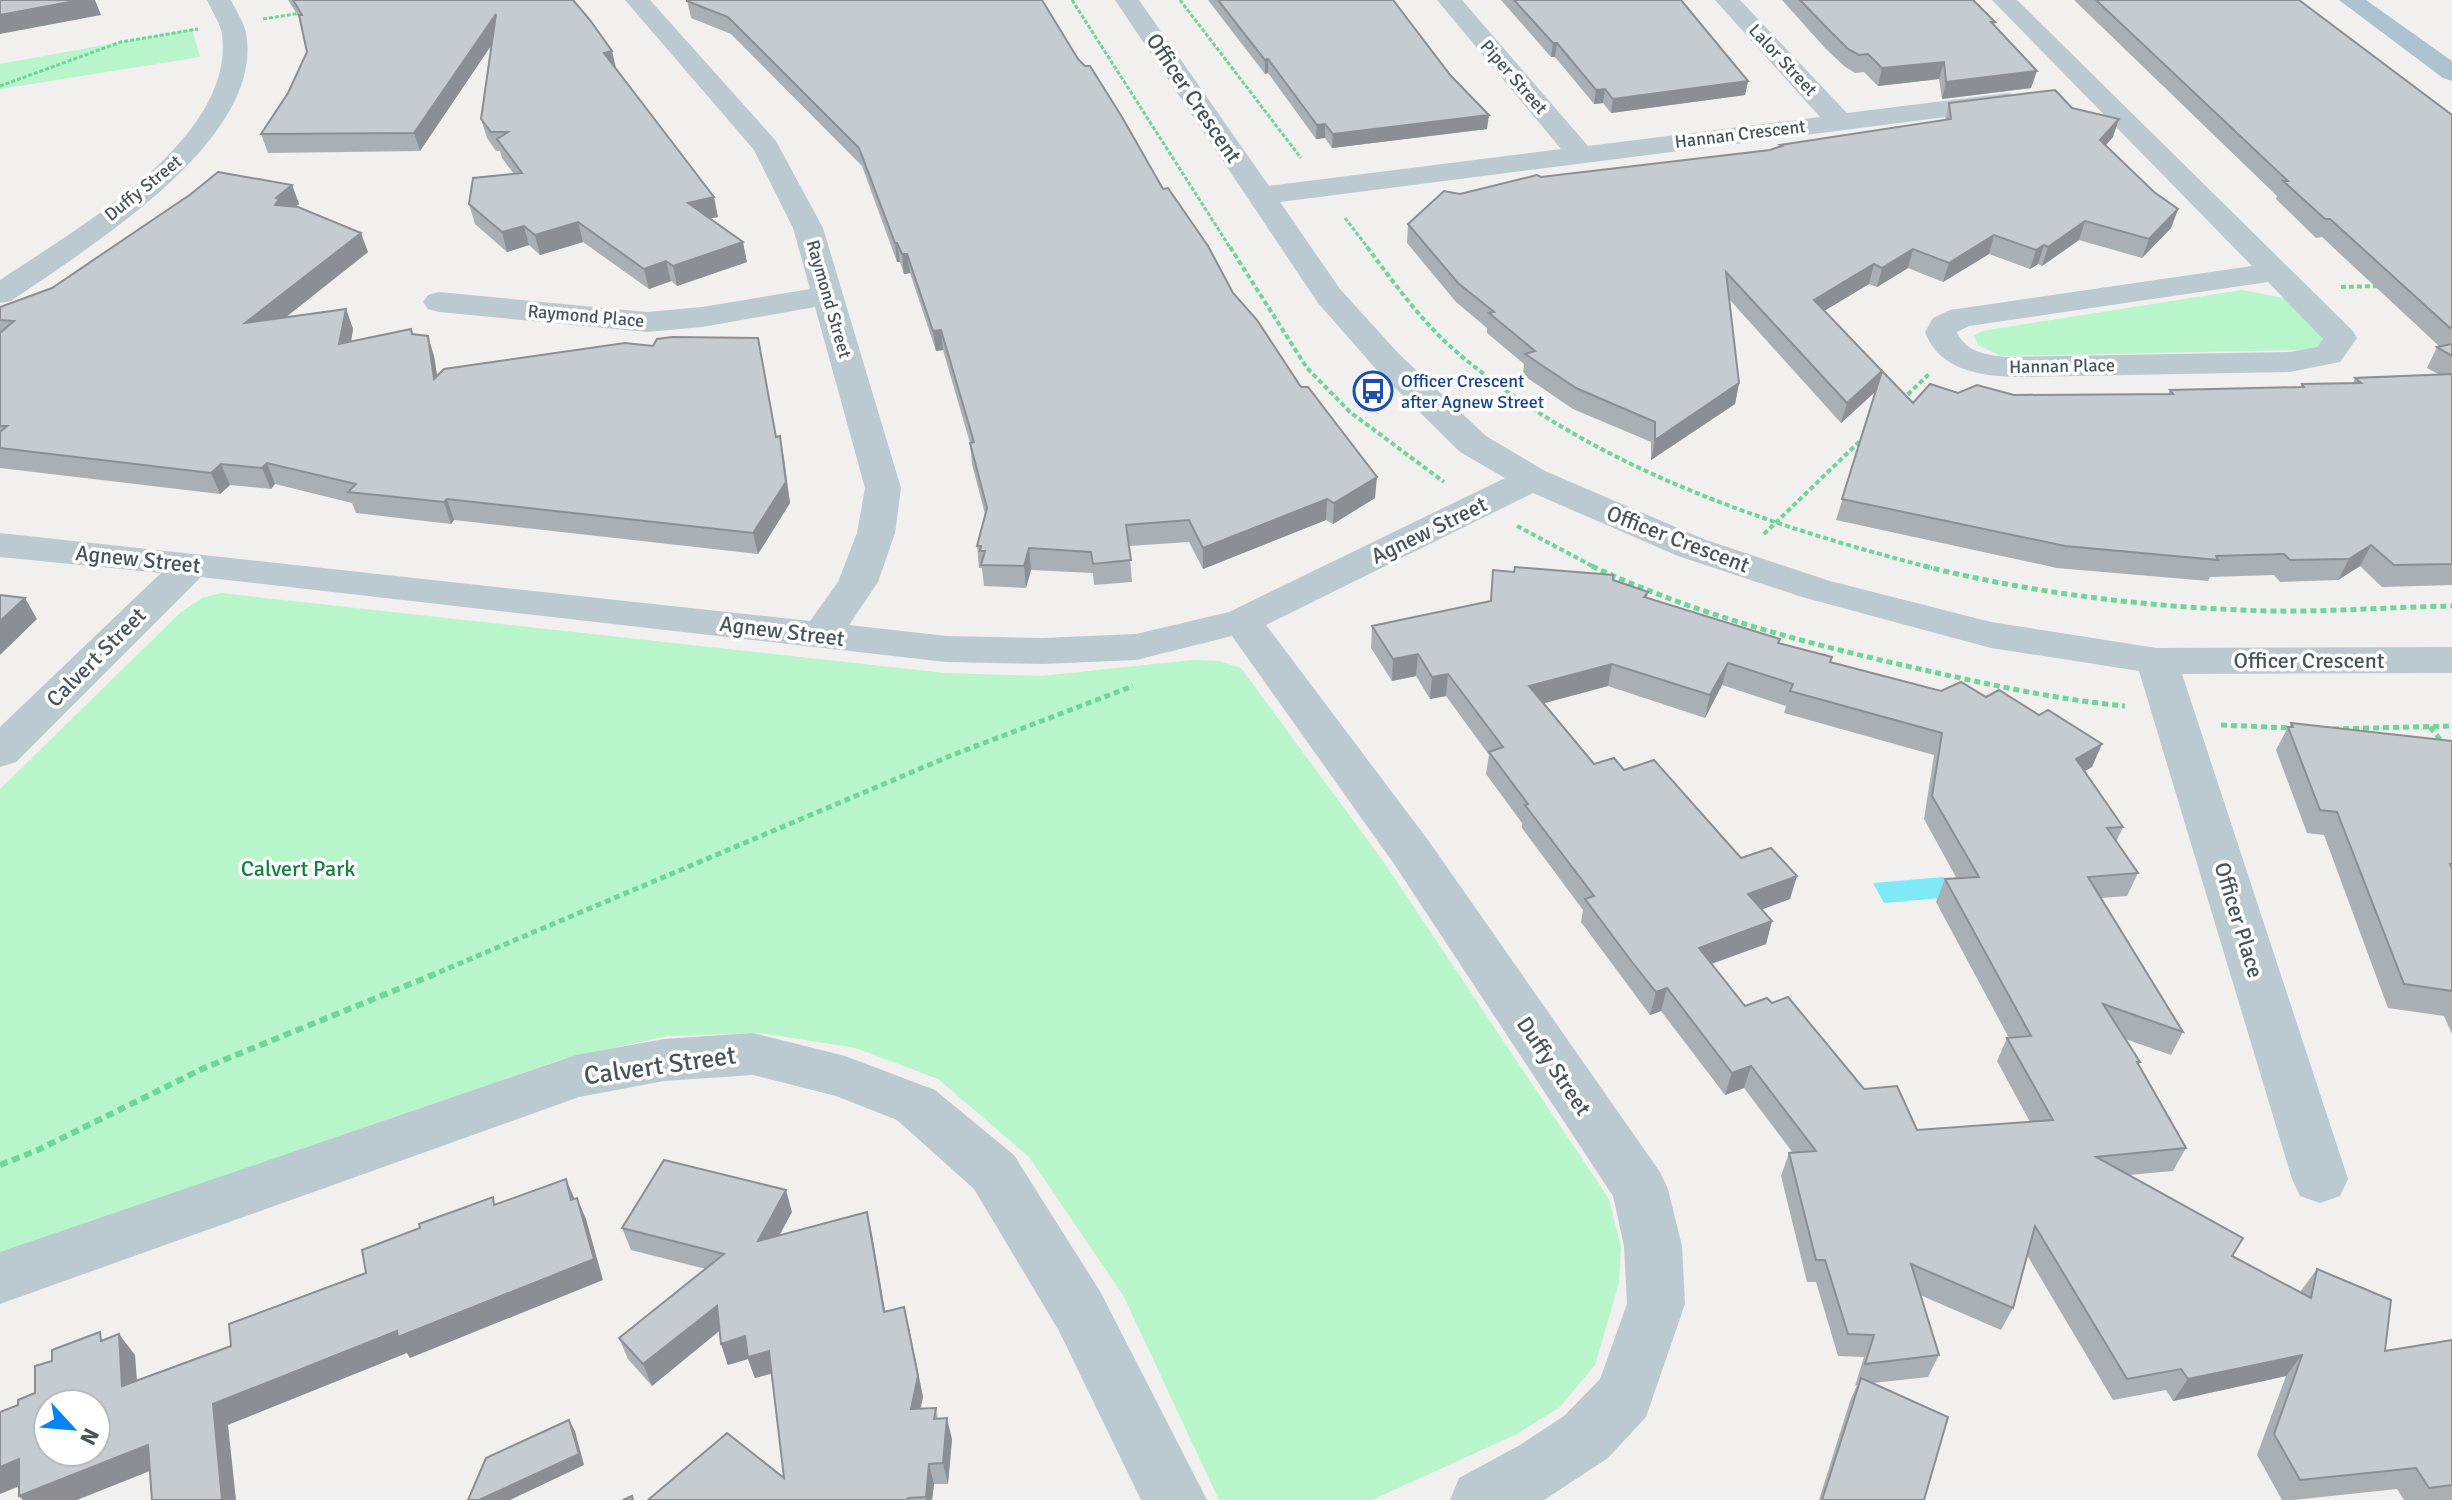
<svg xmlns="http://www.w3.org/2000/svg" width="2452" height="1500" viewBox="0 0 2452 1500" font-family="Signika,sans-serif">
<rect width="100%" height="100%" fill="#f2efef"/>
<g fill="#b8f5ca">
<polygon points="192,29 200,57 0,89 0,64"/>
<path d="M2242 290 2284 298 2323 335C2322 347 2315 348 2304 350L2001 356 1978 345 1974 336 1982 331Z"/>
<polygon points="221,593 945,673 1041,676 1193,660 1219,661 1241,668 1383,861 1609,1199 1621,1247 1619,1283 1595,1365 1560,1407 1517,1434 1372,1500 1219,1500 1123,1295 1029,1157 938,1079 856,1048 761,1033 667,1036 560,1060 0,1255 0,789 181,612 202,598"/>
</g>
<polygon fill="#80e9f7" points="1943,877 1954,897 1884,903 1873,883"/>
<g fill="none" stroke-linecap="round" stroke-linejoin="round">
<g stroke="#6cd798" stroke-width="3" stroke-dasharray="4 2" stroke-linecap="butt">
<polyline points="1072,0 1231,249"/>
<polyline points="1180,0 1301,158"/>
<polyline points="263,19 301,13"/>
<polyline points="0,86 121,42 198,29"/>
<polyline points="1345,218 1369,249"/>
</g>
<g stroke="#6cd798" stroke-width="4" stroke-dasharray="5 3" stroke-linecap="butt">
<polyline points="1230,247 1307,368 1350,412 1444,482"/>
<path d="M1367 247C1395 284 1423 324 1459 354 1594 468 1763 524 1932 568"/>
<polyline points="2341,287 2379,286"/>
<polyline points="1902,400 1929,374"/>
<polyline points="1517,526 1596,568"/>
<polyline points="1764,534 1863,438"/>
</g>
<g stroke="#6cd798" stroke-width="5" stroke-dasharray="6 4" stroke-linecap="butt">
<path d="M1592 566C1700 617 1817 646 1933 672 1997 686 2060 700 2125 706"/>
<path d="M1924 566C2035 594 2155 608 2269 611 2330 612 2391 607 2452 606"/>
<polyline points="2221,725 2291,728"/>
<polyline points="2430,727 2452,754"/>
<polyline points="2333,729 2452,726"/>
<polyline points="430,976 950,756 1133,686"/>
</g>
<polyline stroke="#6cd798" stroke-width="6" stroke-dasharray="8 5" stroke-linecap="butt" points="0,1165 38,1150 204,1068 435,974"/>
<g fill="#bbc9d0" fill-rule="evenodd">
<path d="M207 0H231C236 11 244 22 246 33 266 141 86 249 11 301L0 303V280C74 230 236 140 222 34 220 23 212 11 207 0Z"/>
<polygon points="625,0 650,0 776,141 823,228 901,488 895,533 878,582 849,625 946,636 1043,638 1136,634 1229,612 1505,478 1460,452 1375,368 1318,303 1115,0 1139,0 1269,186 1561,149 1437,0 1462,0 1588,146 1820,117 1715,0 1740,0 1847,113 2008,93 2017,95 2021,101 2017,107 2008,109 1280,202 1340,289 1399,354 1486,436 1545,471 1706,540 1830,581 1991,622 2157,648 2452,647 2452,673 2182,674 2348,1179 2340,1196 2320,1203 2300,1196 2292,1179 2139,671 1991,648 1802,597 1678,556 1533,493 1266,625 1428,840 1660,1172 1668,1189 1682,1246 1685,1304 1646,1417 1608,1458 1544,1500 1450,1500 1459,1478 1520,1445 1564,1416 1600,1379 1627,1304 1624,1246 1613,1196 1394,864 1232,636 1136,660 1043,664 946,662 201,577 16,762 0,767 0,727 161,573 0,557 0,533 810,621 838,582 857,533 865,488 815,307 702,327 647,332 439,312 428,309 423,302 428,295 439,292 647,312 702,307 810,289 793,228 754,150"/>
<path d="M1992 0H2017L2353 331 2357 338 2340 362 2290 372 2016 377C1980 376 1939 370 1925 332L1933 318 1950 310 2252 266ZM2268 282 2323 339 2317 347 2290 352 2006 357C1987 355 1965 352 1957 332L1969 326Z"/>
<polygon points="753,1033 845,1056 935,1090 1014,1155 1101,1293 1207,1500 1141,1500 1059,1331 974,1189 897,1120 836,1096 753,1075 664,1081 579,1097 0,1304 0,1252 576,1055 664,1039"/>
</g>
<polygon fill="#acc2d1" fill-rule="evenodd" points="2339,0 2366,0 2452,61 2452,81 2443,78"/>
</g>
<g fill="#aaafb3" fill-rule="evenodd">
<polygon points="288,0 573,0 616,68 718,217 710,218 747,262 677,286 671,281 649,289 583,242 540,255 529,245 507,252 475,224 469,204 514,174 502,158 500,151 496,151 487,138 481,119 492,44 420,151 268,153 261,134 288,93 307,52 300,19"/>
<polygon points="687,0 1078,59 1233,293 1375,498 1333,524 1326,520 1203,569 1189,542 1129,546 1132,582 1094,585 1093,573 1031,570 1026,588 984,586 982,568 979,568 977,546 985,514 972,464 970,443 943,350 936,351 910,273 904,274 900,262 897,262 862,166 731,34 691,18"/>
<polygon points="1208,0 1393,0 1487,129 1332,148 1325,138 1316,139 1268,73 1265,74"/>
<polygon points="1501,0 1681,0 1748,81 1745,95 1611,113 1603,103 1594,104 1555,57 1551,57"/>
<polygon points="1782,0 1973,0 1995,22 1994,26 2031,88 1942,99 1939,79 1878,86 1864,72 1855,73 1844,66 1825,48"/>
<polygon points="2074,0 2299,0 2452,115 2452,585 2382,587 2360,566 2338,580 2280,582 2274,575 2210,577 2208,581 2057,568 1836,520 1876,391 1841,423 1729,299 1739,383 1735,404 1651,460 1651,442 1573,409 1523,375 1524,364 1487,333 1487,328 1456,302 1407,243 1408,224 1460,194 1541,177 1770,150 1780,147 1780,145 1945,120 1949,103 2072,108 2113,137 2106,145 2154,192 2178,209 2171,228 2142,258 2079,240 2042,266 2038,264 2030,269 1989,254 1943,282 1908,268 1877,287 1869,284 1824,311 1876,390 1913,403 1958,393 2014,395 2168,394 2170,390 2300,387 2302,384 2353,383 2355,378 2438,374 2427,368 2437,347 2440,347 2322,237 2316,238 2276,199 2277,196"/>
<polygon points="292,185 299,204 295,207 368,252 285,318 346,309 353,329 351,342 411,329 413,334 434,356 437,376 776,436 784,457 790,503 758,554 454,520 451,524 356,513 352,503 275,484 271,489 230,485 220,494 0,468 0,307 52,288"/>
<path d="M1493 570 1613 580 1648 592 1647 598 1780 639 1779 643 1830 663 2092 767 2084 771 2123 827 2116 842 2138 873 2127 896 2101 898 2183 1032 2171 1055 2125 1039 2140 1062 2138 1065 2186 1148 2173 1171 2129 1175 2232 1256 2300 1292 2317 1269 2385 1351 2452 1340V1500H2404L2397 1489 2293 1500H2282L2257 1455 2286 1376 2173 1401 2166 1390 2113 1400 2027 1255 2013 1308 2001 1330 1920 1295 1939 1355 1928 1377 1873 1383 1924 1500H1819L1850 1401 1857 1385 1855 1386 1864 1357 1838 1356 1816 1282H1807L1781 1176 1789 1153H1793L1744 1088 1725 1095 1661 1011 1650 1015 1581 922 1583 910 1522 828V823L1486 774 1489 755 1446 696 1430 699 1416 676 1392 681 1371 648 1372 626 1490 601ZM1722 685 1786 706 1784 713 1934 755 1924 819 1957 879H1945L1936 902 2009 1038H2007L1997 1061 2030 1122 1917 1130 1864 1089 1745 1006 1712 964 1766 944 1772 921 1762 909 1790 899 1741 858 1624 770 1594 764 1544 703 1608 686 1705 718Z"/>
<polygon points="2291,723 2452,741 2452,1034 2444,1016 2388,1008 2324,835 2307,833 2276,750 2288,727 2290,727"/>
<polygon points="792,1212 779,1235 867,1212 885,1312 909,1328 923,1397 920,1409 936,1408 938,1419 952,1439 948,1484 934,1484 932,1500 648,1500 784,1478 771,1374 755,1378 748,1359 728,1365 721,1344 719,1331 652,1386 628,1359 619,1338 706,1269 631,1250 622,1228"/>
</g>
<g fill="#8b8e92">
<polygon points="80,0 95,0 101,15 0,34 0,15"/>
<polygon points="496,14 501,31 420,151 414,133"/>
<polygon points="1553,43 1557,43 1555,57 1551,57"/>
<polygon points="612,51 616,68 604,53"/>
<polygon points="1268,59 1268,73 1265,74 1265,60"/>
<polygon points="1944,62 1939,79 1878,86 1882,68"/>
<polygon points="2037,71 2031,88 1942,99 1946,82"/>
<polygon points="1748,81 1745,95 1611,113 1613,99"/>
<polygon points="1605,89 1603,103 1594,104 1596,90"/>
<polygon points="1489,115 1487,129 1332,148 1333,134"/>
<polygon points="2119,119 2113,137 2094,158 2100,140"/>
<polygon points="1325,124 1325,138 1316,139 1317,125"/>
<polygon points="292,185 299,204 285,215 275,205 276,198"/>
<polygon points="714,197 718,217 692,222 688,203"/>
<polygon points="2178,209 2171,228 2142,258 2149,239"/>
<polygon points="2085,221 2079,240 2042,266 2048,247"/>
<polygon points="578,222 583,242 540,255 535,235"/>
<polygon points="524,226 529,245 507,252 502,232"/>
<polygon points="361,233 368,252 253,343 245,323"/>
<polygon points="1994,235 1989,254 1943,282 1949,263"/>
<polygon points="743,242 747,262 677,286 673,266"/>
<polygon points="895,243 897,243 900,262 897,262"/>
<polygon points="2044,245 2038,264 2030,269 2036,250"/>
<polygon points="1913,249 1908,268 1877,287 1882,268"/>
<polygon points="902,254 907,254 910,273 904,274"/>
<polygon points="666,261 671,281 649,289 644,269"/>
<polygon points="1874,264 1869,284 1809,320 1814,300"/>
<polygon points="346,309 353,329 347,364 339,344"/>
<polygon points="941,330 943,350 936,351 933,331"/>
<polygon points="428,336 434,356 441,400 434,379"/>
<polygon points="1882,371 1876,391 1841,423 1847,403"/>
<polygon points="1739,383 1735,404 1651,460 1655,440"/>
<polygon points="780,436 790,503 758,554 753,533"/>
<polygon points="267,463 275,484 271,489 262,468"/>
<polygon points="221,464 230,485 220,494 211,473"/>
<polygon points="1377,477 1375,498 1333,524 1334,503"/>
<polygon points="447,499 454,520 451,524 444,502"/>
<polygon points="1327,499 1326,520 1203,569 1203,548"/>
<polygon points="2371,545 2360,566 2338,580 2349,559"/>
<polygon points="1029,548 1031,570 1026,588 1024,566"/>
<polygon points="25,598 37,619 0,655 0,621"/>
<polygon points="1418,654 1416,676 1392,681 1393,659"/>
<polygon points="1728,663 1722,685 1705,718 1710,695"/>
<polygon points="1612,664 1608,686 1526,708 1529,686"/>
<polygon points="1448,674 1446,696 1430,699 1432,677"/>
<polygon points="2102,744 2092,767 2066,782 2076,759"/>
<polygon points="1797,876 1790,899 1742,917 1748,894"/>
<polygon points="1772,921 1766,944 1693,970 1699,948"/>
<polygon points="1667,988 1661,1011 1650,1015 1656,992"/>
<polygon points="1751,1066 1744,1088 1725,1095 1732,1073"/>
<polygon points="566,1179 575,1200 571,1200"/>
<polygon points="786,1190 792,1212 765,1262 758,1241"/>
<polygon points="577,1198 586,1219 603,1280 410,1358 407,1353 228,1425 236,1500 222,1500 213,1404"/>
<polygon points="867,1212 872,1234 889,1334 884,1312"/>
<polygon points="717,1306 724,1327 652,1386 643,1364"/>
<polygon points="909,1328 923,1397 916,1430 911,1409"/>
<polygon points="119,1334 135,1355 139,1407 122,1386"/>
<polygon points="745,1336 769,1351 775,1372 755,1378 748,1359 728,1365 721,1344"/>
<polygon points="2302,1355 2286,1376 2173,1401 2188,1379"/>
<polygon points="947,1418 952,1439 948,1484 943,1463"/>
<polygon points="569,1420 575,1431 584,1465 510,1500 479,1500"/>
<polygon points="148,1445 165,1465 77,1500 23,1500 19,1496"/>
<polygon points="19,1459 37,1479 0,1494 0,1467"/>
<polygon points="929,1464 934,1484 932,1500 926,1500 926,1497"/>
</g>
<g fill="#c6cbd0" stroke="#8b8e92" stroke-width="2" fill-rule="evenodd">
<polygon points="0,0 80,0 0,15"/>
<polygon points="293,0 573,0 590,20 612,51 604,53 714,197 688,203 743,242 673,266 666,261 644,269 578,222 535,235 524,226 502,232 469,204 473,178 522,173 497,139 508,132 491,132 481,119 496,14 414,133 261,134 288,93 307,52 299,15 302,15"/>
<polygon points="687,0 1042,0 1078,59 1085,66 1090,66 1122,117 1163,189 1168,188 1208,246 1233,293 1257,320 1301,387 1308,387 1377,477 1334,503 1327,499 1203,548 1189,520 1126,525 1131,560 1093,564 1091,552 1029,548 1024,566 981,565 985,551 980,551 981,546 977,546 987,508 970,443 974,442 941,330 933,331 907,254 902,254 897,243 895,243 859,148 728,17 687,1"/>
<polygon points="1218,0 1393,0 1451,76 1489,115 1333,134 1325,124 1317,125 1268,59 1265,60"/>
<polygon points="1514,0 1681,0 1748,81 1613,99 1605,89 1596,90 1557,43 1553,43"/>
<polygon points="1800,0 1973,0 1995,22 1991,22 2037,71 1946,82 1944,62 1882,68 1868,54 1859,55 1848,49 1829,30"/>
<polygon points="2096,0 2299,0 2452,115 2452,327 2450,328 2330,219 2325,219 2283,181 2288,181"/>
<polygon points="2055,90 2072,108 2119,119 2100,140 2154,192 2178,209 2149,239 2085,221 2048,247 2044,245 2036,250 1994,235 1949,263 1913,249 1882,268 1874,264 1814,300 1882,371 1847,403 1726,272 1739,383 1655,440 1655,422 1576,388 1525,354 1535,351 1489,313 1494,312 1458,283 1408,224 1444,191 1460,194 1537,175 1541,177 1770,150 1782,146 1780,145 1951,119 1949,103"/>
<polygon points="218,172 292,185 276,198 279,199 275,205 298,207 361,233 245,323 346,309 339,344 411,329 412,334 428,336 434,379 444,369 625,343 653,346 657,339 672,337 758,338 776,437 780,436 786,482 753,533 447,499 444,502 348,492 356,484 267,463 262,468 221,464 211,473 0,448 0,432 7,426 0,426 0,333 14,321 0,320 0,307 52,288 191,194"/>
<polygon points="2452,344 2452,356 2437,347"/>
<polygon points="1882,371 1913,403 1930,384 1958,393 1977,385 2014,395 2173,394 2170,390 2304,387 2302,384 2361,383 2355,378 2452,374 2452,564 2394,565 2371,545 2349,559 2290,560 2284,554 2216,556 2218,560 2065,546 1842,499"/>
<path d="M1515 567 1613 575V580L1648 592 1644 597 1780 639 1778 643 1832 657 1830 662 1941 691 1961 682 1986 697 1999 690 2039 715 2048 710 2102 744 2076 759 2123 827 2107 828 2138 873 2088 877 2183 1032 2103 1004 2140 1062H2137L2186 1148 2096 1157 2243 1238 2232 1256 2311 1298 2317 1269 2391 1300 2385 1351 2452 1340V1485L2429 1488 2416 1468 2300 1480 2274 1434 2302 1355 2188 1379 2181 1369 2127 1379 2035 1226 2013 1308 1911 1264 1939 1355 1865 1364 1874 1335 1848 1334 1825 1260H1816L1789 1153 1816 1151 1751 1066 1732 1073 1667 988 1656 992 1632 962 1585 899 1594 896 1525 805 1528 804 1489 752 1503 747 1448 674 1432 677 1418 654 1393 659 1372 626 1491 601 1493 570 1514 572ZM1728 663 1793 684 1790 691 1942 733 1932 796 1979 877 1945 879 2031 1036 2007 1038 2053 1120 1917 1130 1897 1086 1864 1089 1788 997 1772 1003 1767 998 1745 1006 1699 948 1772 921 1748 894 1797 876 1771 848 1741 858 1654 760 1624 770 1614 758 1594 764 1529 686 1612 664 1710 695Z"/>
<polygon points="0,595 25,598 0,621"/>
<polygon points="2291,723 2452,741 2452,864 2450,864 2452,869 2452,991 2404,984 2337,812 2320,810 2288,727 2293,727"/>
<polygon points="664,1160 786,1190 758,1241 867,1212 884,1312 904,1307 918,1376 911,1409 936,1408 934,1419 947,1418 943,1463 929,1464 926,1497 908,1498 907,1500 648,1500 727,1433 784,1478 769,1351 748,1357 745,1336 721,1344 717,1306 643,1364 619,1338 724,1254 622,1228"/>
<path d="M566 1179 571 1200 577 1198 594 1259 398 1337 397 1331 213 1404 222 1500H152L148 1445 19 1496V1459L0 1467V1412L18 1405V1400L35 1393V1366L52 1361V1350L100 1332 101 1341 119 1334 122 1386 231 1346 229 1324 366 1273 362 1250 420 1228 419 1224 493 1197 494 1205ZM48 1404H96V1452H48Z"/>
<polygon points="1861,1378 1948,1417 1924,1500 1822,1500"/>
<polygon points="569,1420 579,1454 479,1500 468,1500 486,1458"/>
<polygon points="632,1496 633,1500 623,1500"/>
</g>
<defs>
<symbol id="bus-ring" viewBox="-11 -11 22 22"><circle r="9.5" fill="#fff" stroke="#1a4fb4" stroke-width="1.5"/><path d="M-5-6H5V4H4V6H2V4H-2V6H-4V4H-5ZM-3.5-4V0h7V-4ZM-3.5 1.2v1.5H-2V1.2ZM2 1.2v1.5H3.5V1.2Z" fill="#1a4fb4"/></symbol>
</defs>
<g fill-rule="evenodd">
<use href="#bus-ring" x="1351" y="369" width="44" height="44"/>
</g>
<g text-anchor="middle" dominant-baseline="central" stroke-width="7" stroke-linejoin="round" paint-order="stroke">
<g font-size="18" fill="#45555f" stroke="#fff">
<text transform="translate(1783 60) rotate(47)">Lalor Street</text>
<text transform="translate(1514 77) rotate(49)">Piper Street</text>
<text transform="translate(1740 134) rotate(-7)">Hannan Crescent</text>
<text transform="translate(143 188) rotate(-39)">Duffy Street</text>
<text transform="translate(829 299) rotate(74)">Raymond Street</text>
<text transform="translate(586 316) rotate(5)">Raymond Place</text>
<text transform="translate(2062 366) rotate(-1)">Hannan Place</text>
</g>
<g font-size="18" fill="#164399" stroke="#fff" text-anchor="start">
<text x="1401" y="381">Officer Crescent<tspan x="1401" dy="21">after Agnew Street</tspan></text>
</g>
<g font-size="22" fill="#45555f" stroke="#fff">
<text transform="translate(1194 98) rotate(56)">Officer Crescent</text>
<text transform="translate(1429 530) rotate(-26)">Agnew Street</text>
<text transform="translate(1678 539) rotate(21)">Officer Crescent</text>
<text transform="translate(138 559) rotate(6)">Agnew Street</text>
<text transform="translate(782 631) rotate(7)">Agnew Street</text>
<text transform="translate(96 657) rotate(-45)">Calvert Street</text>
<text x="2309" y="660">Officer Crescent</text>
<text transform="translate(2239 920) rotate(73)">Officer Place</text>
<text transform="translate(1554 1066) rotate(56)">Duffy Street</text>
</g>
<g font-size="22" fill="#0c843d" stroke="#fff">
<text x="298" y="868">Calvert Park</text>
</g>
<g font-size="26" fill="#45555f" stroke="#fff">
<text transform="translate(660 1066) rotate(-8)">Calvert Street</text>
</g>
</g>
<g transform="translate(72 1428) rotate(116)"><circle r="38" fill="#ffffff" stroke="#b5bbbf" stroke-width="2"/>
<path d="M0-6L14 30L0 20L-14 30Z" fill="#0385f8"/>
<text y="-12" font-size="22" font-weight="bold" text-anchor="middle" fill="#45555f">N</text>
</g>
</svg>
